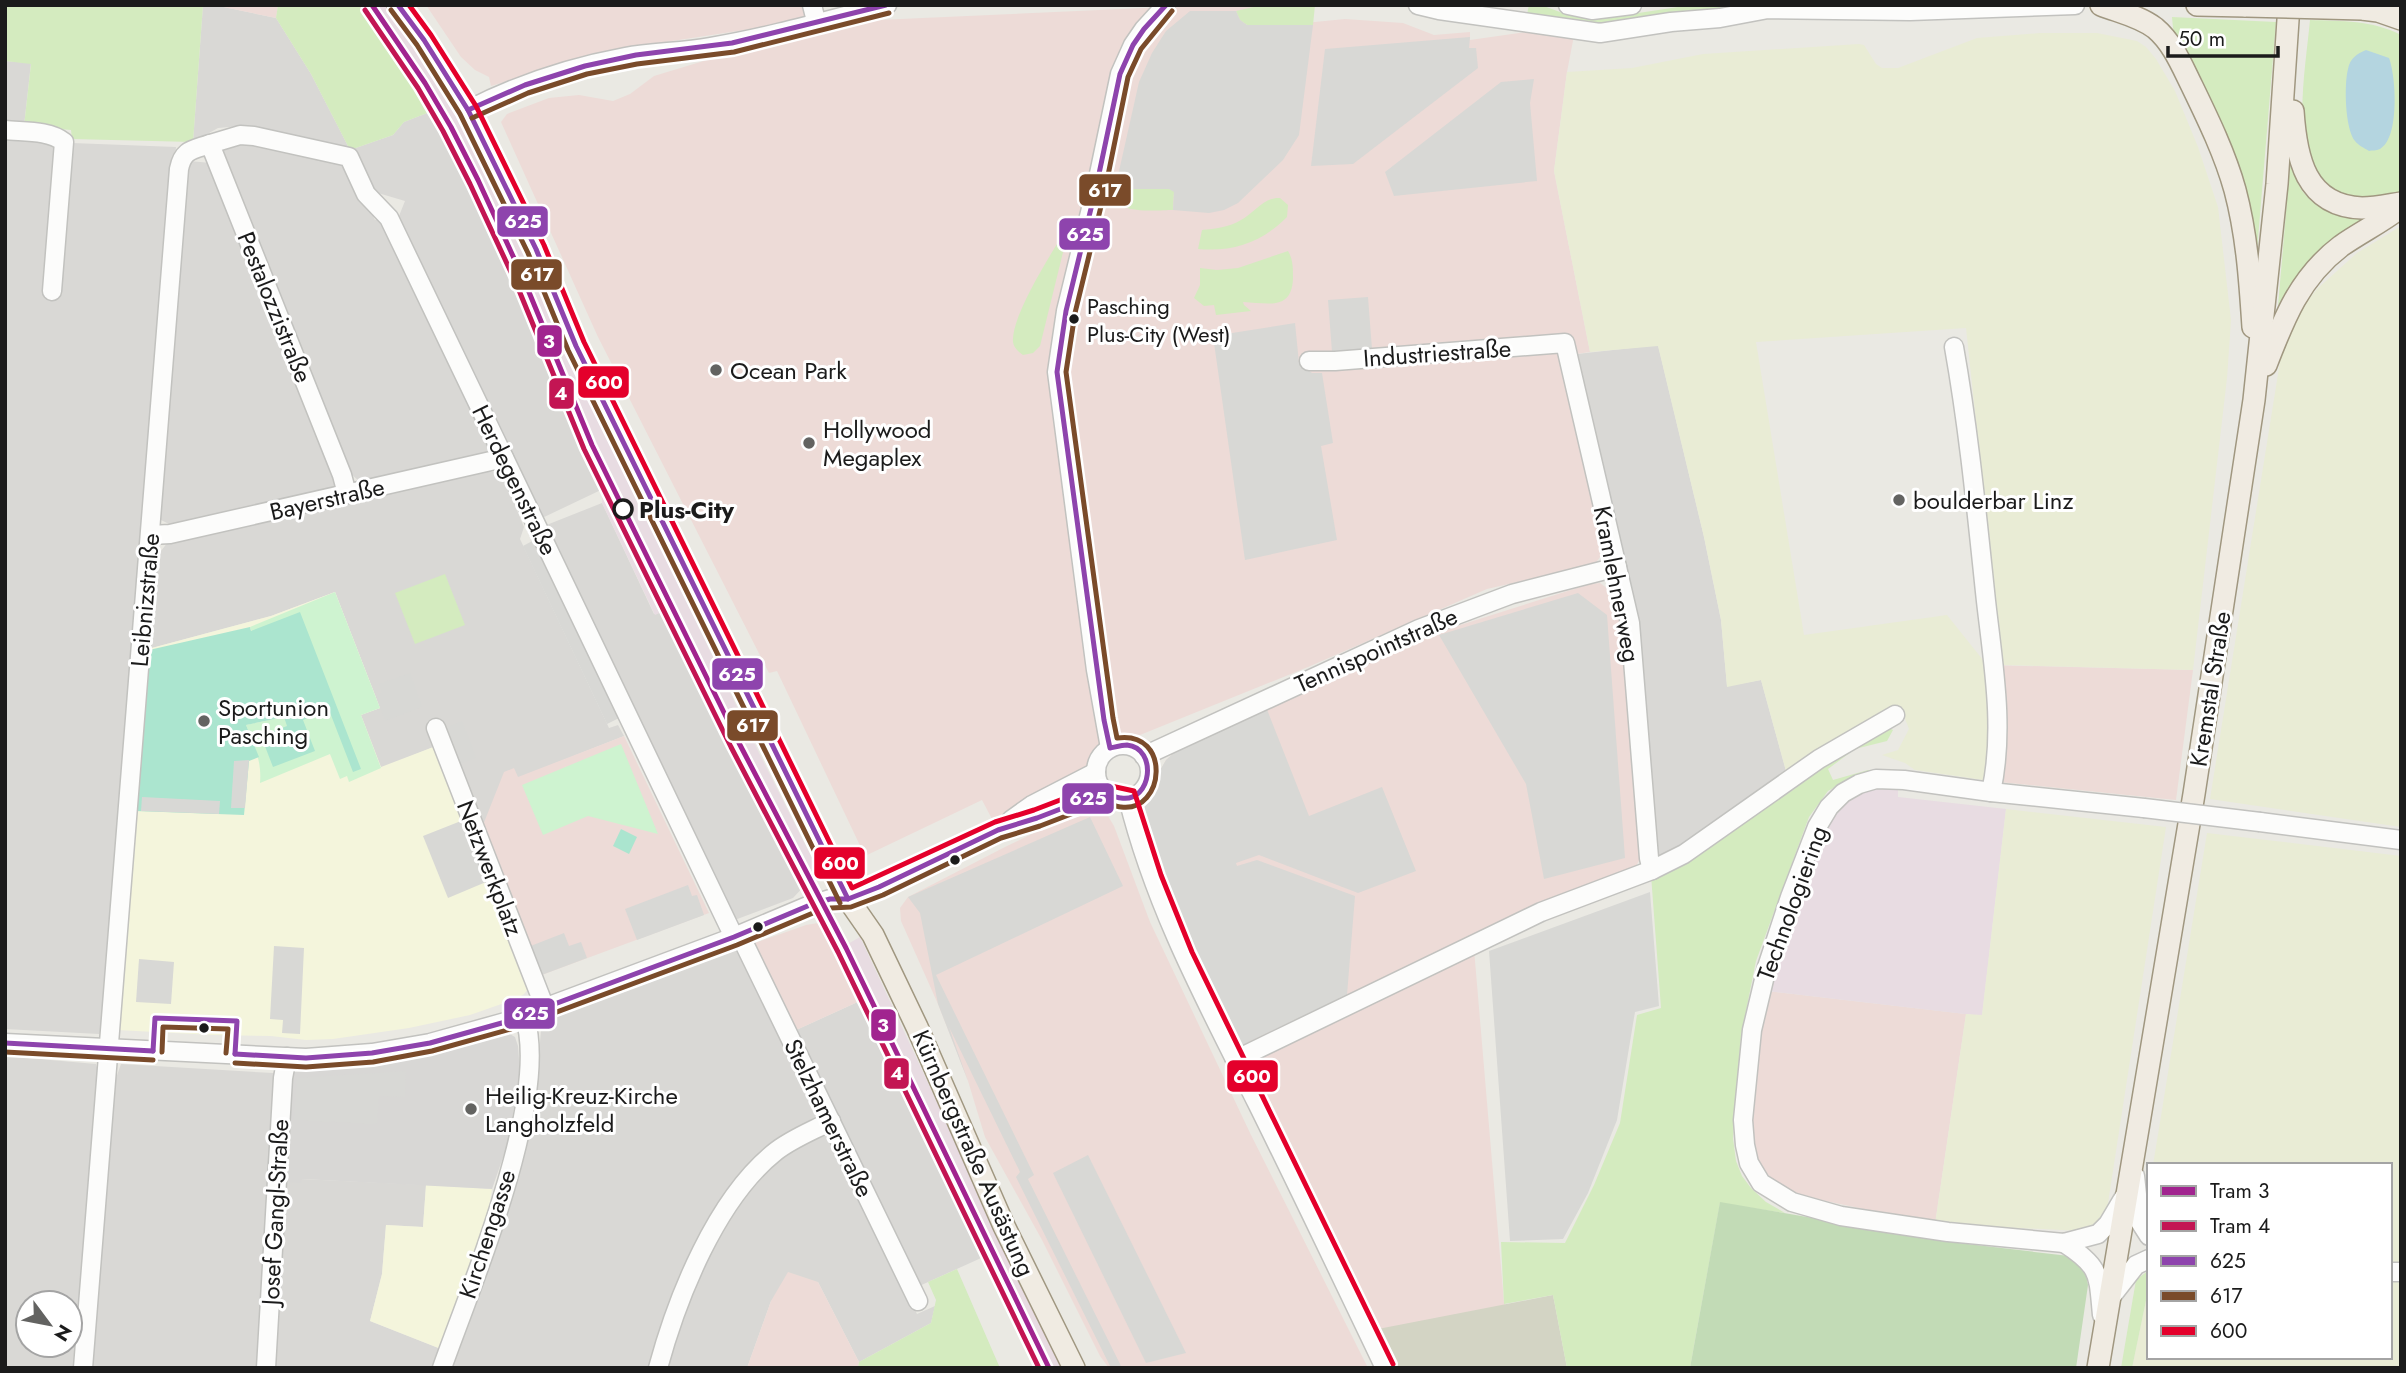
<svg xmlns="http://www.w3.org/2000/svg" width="2406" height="1373" viewBox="0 0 2406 1373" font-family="Jost,sans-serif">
<rect width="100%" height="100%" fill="#eae9e3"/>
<g fill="#d9d8d5" fill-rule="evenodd">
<polygon points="203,5 214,5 276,18 311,74 350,150 393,135 404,122 435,110 475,186 511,264 546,345 589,461 603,489 540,519 397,221 405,201 368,190 350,150 280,132 240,126 218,128 193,142"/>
<polygon points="5,61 31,63 24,126 5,124"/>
<polygon points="5,136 72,143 176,147 105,1025 99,1034 5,1029"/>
<polygon points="251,142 347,164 375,220 380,218 494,452 360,482 349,472 222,148 231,144"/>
<polygon points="189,161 211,163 337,483 334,488 173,526 161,520 158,514 186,163"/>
<polygon points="1658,345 1704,537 1721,620 1727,686 1761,680 1786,771 1767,786 1679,847 1656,857 1622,567 1577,354"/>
<polygon points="484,470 502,474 524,527 520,539 609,728 618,725 624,736 518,778 483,825 440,718 427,723 436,746 381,768 360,715 380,708 335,592 271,616 148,649 157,556 168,542"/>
<polygon points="602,503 654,614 669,609 755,793 807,883 793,898 732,921 544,526"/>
<polygon points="736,949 823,1118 750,1168 651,1368 451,1368 522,1156 536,1091 541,1030 552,1016"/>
<polygon points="862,1000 990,1254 917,1287 794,1031"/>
<path d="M5 1056 96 1064 98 1071 100 1083 75 1368H5ZM28 1303H70V1345H28Z"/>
<polygon points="121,1064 273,1073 276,1075 260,1368 91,1368 115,1081"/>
<polygon points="827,1132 832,1137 917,1314 935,1306 931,1323 859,1362 818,1282 771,1301 747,1368 666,1368 689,1297 712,1250 740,1203 766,1171 789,1152"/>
<polygon points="301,1179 426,1185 423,1227 386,1225 382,1274 370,1321 441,1349 435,1368 274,1368 285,1182"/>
</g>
<g fill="#eddbd7">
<polygon points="214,5 278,5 276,18"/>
<polygon points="426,5 807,5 811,20 626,48 586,57 491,86 489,77 475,70 461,57"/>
<polygon points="1210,5 1306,5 1305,23 1345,19 1403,23 1434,35 1470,32 1470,40 1576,25 1567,72 1554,171 1590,352 1562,356 1608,546 1595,564 1487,589 1308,667 1140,735 1096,751 1087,772 992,819 982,800 865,856 777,671 769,673 598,337 501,122 507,114 549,98 579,95 613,101 630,94 654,76 833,22"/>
<polygon points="1600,583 1612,592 1621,619 1629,697 1641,857 1634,870 1239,1051 1198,969 1143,812 1152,786 1166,760 1177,750 1416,639 1590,584"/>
<polygon points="1987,665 2193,670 2176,800 1990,781"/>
<polygon points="624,736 709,913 539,976 483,825 504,772 514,768 518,777"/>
<polygon points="1092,807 1108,816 1114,826 1150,922 1251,1135 1368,1368 1109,1368 1100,1356 1042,1240 985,1137 968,1081 938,1004 901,921 900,908 908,897 1005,847 1083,809"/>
<polygon points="818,923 828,943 839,949 862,1000 794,1031 752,944 806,925"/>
<polygon points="1474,949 1504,1303 1567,1368 1397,1368 1246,1062"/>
<polygon points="1767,991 1966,1014 1935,1224 1821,1200 1794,1192 1780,1186 1760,1167 1754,1150 1751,1112 1761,1017"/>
<polygon points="788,1272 818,1282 859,1362 858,1368 747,1368 771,1301"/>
</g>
<g fill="#e8dce2">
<polygon points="368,5 393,5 454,100 526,248 627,478 760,755 813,860 812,873 807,883 755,793 669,609 655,615 602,503 603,489 589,461 546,345 475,186 435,110"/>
<polygon points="1875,788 1898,789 1898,797 2006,809 1982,1016 1767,991 1818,842 1836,815 1852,797"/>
<polygon points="860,937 1004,1246 1063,1368 1040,1368 990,1254 862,1000 839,949"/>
</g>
<g fill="#f4f5dc">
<polygon points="335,592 380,708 361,715 381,767 436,746 529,982 528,989 524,994 516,999 470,1015 409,1028 333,1039 306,1040 271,1036 213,1035 117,1030 148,649 271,616"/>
<polygon points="426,1185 492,1189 489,1208 441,1349 370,1321 382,1274 386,1225 423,1227"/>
</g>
<polygon fill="#d8d7d5" points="508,1033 515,1037 518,1046 520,1072 508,1143 492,1189 302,1179 301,1183 285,1182 291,1075 293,1072 363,1065 432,1053"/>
<polygon fill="#d3d4c4" points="1553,1295 1567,1368 1397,1368 1378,1329"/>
<g fill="#e9ecd5">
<polygon points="2040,33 2097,33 2137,41 2146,47 2156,59 2175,91 2198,147 2218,207 2231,320 2227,378 2193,670 2002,665 1966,328 1756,342 1804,635 1947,615 1987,665 1990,781 1915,770 1905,763 1882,755 1898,750 1909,729 1900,706 1786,771 1761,680 1727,687 1721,620 1704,537 1658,346 1590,352 1554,171 1567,72 1632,68 1703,54 1859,44 1864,45 1876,64 1882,68 1898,68 1977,38"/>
<polygon points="2401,226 2401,827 2210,799 2282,349 2299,311 2317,289 2357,253"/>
<polygon points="2006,809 2166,827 2108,1203 2104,1216 2096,1225 2083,1231 1935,1224 1966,1014 1982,1015"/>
<polygon points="2207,833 2401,856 2401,1264 2390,1264 2390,1165 2153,1165"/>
<polygon points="2390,1280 2401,1281 2401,1368 2132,1368 2149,1286 2149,1357 2390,1357"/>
</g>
<g fill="#d4ebbf">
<polygon points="5,5 203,5 193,142 72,139 71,130 24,126 31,64 5,61"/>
<polygon points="278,5 368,5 435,110 404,122 393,135 350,150 311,74 276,18"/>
<polygon points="1262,5 1315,5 1313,25 1247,25 1240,20 1236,11"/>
<polygon points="1529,5 1541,5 1568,15 1599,19 1678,7 1751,5 1752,8 1669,13 1604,24 1527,14"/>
<polygon points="2172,17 2276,22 2256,263 2173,28"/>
<path d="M2310 20C2342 21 2372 20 2401 35V190L2399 192C2275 223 2303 95 2310 20Z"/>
<path d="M2290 166C2294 174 2298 185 2303 192 2320 214 2345 218 2370 217 2327 239 2301 263 2278 306Z"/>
<path d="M1115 189H1169L1174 191 1173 210C1156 210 1108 216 1115 189Z"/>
<path d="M1280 198 1288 205 1287 217C1262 242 1234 252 1198 249L1202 230C1215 229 1229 227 1241 220 1255 213 1263 197 1280 198Z"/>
<path d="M1065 231 1068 232 1040 346 1033 353 1023 355C1018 351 1014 348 1013 342 1011 316 1051 254 1065 231Z"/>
<path d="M1288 251C1293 259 1293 268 1293 278 1292 311 1268 303 1243 302L1244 305 1251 311 1216 315 1214 305 1204 306 1194 298 1200 285V268L1217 270 1238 268Z"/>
<polygon points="445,574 465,625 415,644 395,593"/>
<polygon points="1886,726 1893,730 1887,741 1855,749 1828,769 1833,780 1868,770 1887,774 1851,778 1828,791 1809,817 1756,961 1741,1036 1733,1138 1736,1161 1742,1176 1751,1188 1766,1202 1785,1213 1720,1203 1690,1368 1567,1368 1553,1295 1504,1304 1501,1242 1565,1243 1594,1185 1620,1123 1637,1015 1661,1008 1651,875 1691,856 1793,790 1840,754"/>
<polygon points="957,1269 1000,1368 858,1368 859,1362 931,1323 936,1300 928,1282"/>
<polygon points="2149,1270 2149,1286 2132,1368 2121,1368 2136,1280"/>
</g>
<polygon fill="#c2dbb6" points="1720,1202 1959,1243 2069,1256 2085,1269 2088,1285 2076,1368 1690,1368"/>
<g fill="#cef3d0">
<path d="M335 592 380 708 361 715 381 768 349 782 347 776 340 779 330 754 260 783C262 761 254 745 246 725L283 717 250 627Z"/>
<polygon points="621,744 658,834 588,816 543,835 522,785"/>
</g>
<g fill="#abe5cf">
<polygon points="300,612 361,769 353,772 329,710 303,720 315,751 273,767 261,736 287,726 284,717 246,725 259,757 249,761 244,815 136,811 149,650 250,627 251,631"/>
<polygon points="621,829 637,837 629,854 613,846"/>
</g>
<g fill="#d8d8d5">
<polygon points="1190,11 1236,11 1240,20 1247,25 1313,25 1299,135 1283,160 1238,203 1224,210 1209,213 1173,210 1174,192 1169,189 1115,189 1139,82 1152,53 1166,31"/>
<polygon points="1470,37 1469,48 1476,48 1478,68 1353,164 1311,166 1325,49"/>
<polygon points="1534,79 1530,103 1537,181 1394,196 1385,172 1501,82"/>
<polygon points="1368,297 1372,349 1332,352 1328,300"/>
<polygon points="1295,323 1299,363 1312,373 1322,373 1333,443 1321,446 1337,540 1245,560 1213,336"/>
<polygon points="536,539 619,718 607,724 523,546"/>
<polygon points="1578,593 1607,615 1625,858 1544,879 1526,784 1439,635"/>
<polygon points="410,673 422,707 385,721 376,696 382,693 379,684"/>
<polygon points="1266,707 1309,816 1382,787 1416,871 1358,893 1259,855 1236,863 1237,866 1257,860 1355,896 1347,995 1242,1045 1222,1002 1216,1004 1164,888 1150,845 1143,812 1159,772 1166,760 1177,750"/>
<polygon points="462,721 476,758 458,765 444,728"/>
<polygon points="249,760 245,808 231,808 234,761"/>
<polygon points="142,797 220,801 219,814 141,811"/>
<polygon points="1090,817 1123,886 936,975 1034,1175 1028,1179 1122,1368 1111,1368 1016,1177 1020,1172 949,1027 968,1081 938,1004 920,913 908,897"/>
<polygon points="461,821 486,882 448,898 423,836"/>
<polygon points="688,885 692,896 697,895 704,915 637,940 625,909"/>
<polygon points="1650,892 1659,1006 1635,1012 1617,1120 1588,1193 1563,1239 1510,1241 1489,951"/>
<polygon points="564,933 569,946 581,942 587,958 539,976 528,947"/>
<polygon points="274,946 304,948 300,1034 282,1033 283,1020 270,1019"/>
<polygon points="139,959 174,962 171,1004 136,1002"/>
<polygon points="406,1071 405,1097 379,1096 377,1124 294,1120 297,1078"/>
<polygon points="1088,1155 1186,1353 1146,1363 1053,1173"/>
</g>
<path fill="#b4d5e0" d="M2366 50 2389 58C2396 76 2400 138 2380 149 2376 151 2372 150 2369 151 2364 148 2358 145 2355 141 2345 129 2344 84 2348 69 2350 58 2357 54 2366 50Z"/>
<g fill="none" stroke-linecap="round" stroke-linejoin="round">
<defs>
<g id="minor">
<polyline points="812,5 817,25"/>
<polyline points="1418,5 1439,10 1600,33 1671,22 1720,18 1768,9 1910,11 2075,5"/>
<polyline points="1568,5 1592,10 1632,5"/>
<path d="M468 110C517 85 571 67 625 57 653 52 682 52 710 47 770 37 828 20 887 5"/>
<path d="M5 130C24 132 49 130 64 142L52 291"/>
<polyline points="210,144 240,135 254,136 349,157 366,194 389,218 734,937"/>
<path d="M1954 347C1969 431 1977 516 1986 601 1993 663 2005 730 1991 792"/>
<polyline points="1309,361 1335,361 1565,343 1630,623 1649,858 1652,870"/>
<polyline points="151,535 170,534 504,458"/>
<polyline points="436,728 545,1008"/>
<circle cx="1123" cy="772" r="27"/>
<polyline points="1110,748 1096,670 1057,372 1066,311 1096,188 1120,74 1133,45 1144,29 1166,5"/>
<polyline points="1144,756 1419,629 1512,594 1617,567"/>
<path d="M1128 798C1155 908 1208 1005 1258 1105 1301 1192 1343 1280 1385 1368"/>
<polyline points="1011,820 1032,805 1096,772"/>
<polyline points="2260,822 2401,840"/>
<polyline points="740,935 918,1301"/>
<polyline points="5,1043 306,1058 372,1053 430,1043 509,1021 734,937 810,905 830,899 848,899 879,887 998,830 1037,818 1105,792"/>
<polyline points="1235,1060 1541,912 1652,870 1684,854 1819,759 1895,715"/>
<polyline points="2135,1176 2140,1222 2149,1236"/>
<polyline points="2124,1197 2108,1224 2098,1234 2064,1243 1948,1232 1841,1216 1792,1202 1761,1183 1749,1163 1745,1145 1743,1120 1752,1030 1767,967 1790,897 1817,827 1829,807 1843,793 1859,784 1876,779 1904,780 1991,792 2144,808"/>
<path d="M2064 1243C2101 1267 2098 1274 2102 1315"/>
<polyline points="2390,1272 2401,1272"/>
<polyline points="2111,1297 2136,1265 2149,1259"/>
<path d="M83 1368 179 169C183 149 193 150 210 144L342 475 347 494"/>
<polyline points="266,1368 283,1078 287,1057"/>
<path d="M442 1368C471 1286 552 1095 524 1015"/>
<path d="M658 1368C677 1298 716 1199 775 1152 791 1139 812 1131 831 1121"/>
</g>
<g id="major">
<polyline points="398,5 424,40 468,110 536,249 576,346 820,843 848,899 873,935 917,1027 1004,1226 1074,1368"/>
<path d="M2101 5C2119 12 2139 16 2155 28 2173 43 2182 66 2192 86 2208 119 2225 154 2235 190 2247 235 2250 281 2253 327"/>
<polyline points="2197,5 2246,6"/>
<polyline points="2362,9 2378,11 2401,19"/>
<path d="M2293 111C2296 157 2305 206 2362 208 2375 208 2388 205 2401 203"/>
<path d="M2266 365C2284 318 2300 277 2341 246 2361 232 2382 222 2401 207"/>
<polyline points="2098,1368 2194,794 2254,400 2277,184 2289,5"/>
</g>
</defs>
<use href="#minor" stroke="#c2c2bf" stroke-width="21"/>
<use href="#major" stroke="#a09780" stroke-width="24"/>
<use href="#minor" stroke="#fcfcfb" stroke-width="18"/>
<use href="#major" stroke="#f0ebe2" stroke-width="21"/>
<defs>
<polyline id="minor-bridge" points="2144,808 2260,822"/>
<polyline id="major-bridge" points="2246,6 2362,9"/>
</defs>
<use href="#minor-bridge" stroke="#c2c2bf" stroke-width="21" stroke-linecap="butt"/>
<use href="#major-bridge" stroke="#a09780" stroke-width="24" stroke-linecap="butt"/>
<use href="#minor-bridge" stroke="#fcfcfb" stroke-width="18"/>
<use href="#major-bridge" stroke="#f0ebe2" stroke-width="21"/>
<defs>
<g id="bus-1">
<polyline points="398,5 424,40 468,110 536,249 576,346 848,899"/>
<polyline points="468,110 525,85 585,66 636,55 732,43 886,5"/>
<polyline points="5,1043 153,1051"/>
<polyline points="153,1051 155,1018 237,1021 235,1054"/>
<path d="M235 1054 306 1058 372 1053 430 1043 509 1021 734 937 810 905 830 899H848L879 887 998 830 1037 818 1105 792C1110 794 1116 798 1121 798 1152 803 1158 748 1127 745 1122 745 1115 747 1110 748L1104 720 1057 372 1066 311 1096 188 1120 74 1133 45 1144 29 1166 5"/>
</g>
<g id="bus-2">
<polyline points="391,10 417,45 460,114 528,253 568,350 840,903"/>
<polyline points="472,118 528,93 587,74 637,64 734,52 889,13"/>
<polyline points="5,1052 153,1060"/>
<polyline points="162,1052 163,1027 228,1029 226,1053"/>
<path d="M235 1063 306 1067 373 1062 432 1051 511 1029 737 945 813 913 831 908 851 907 883 895 1001 838 1040 826 1105 801C1110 803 1116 807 1121 807 1165 813 1172 730 1117 738L1113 718 1066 372 1075 313 1105 190 1128 77 1141 49 1172 11"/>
</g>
<polyline id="bus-3" points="409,5 431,35 476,106 544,245 584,342 852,888 995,822 1034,810 1102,784 1134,791 1161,875 1192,952 1393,1364"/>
</defs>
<use href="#bus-1" stroke="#fff" stroke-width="10"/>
<use href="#bus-2" stroke="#fff" stroke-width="10"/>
<use href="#bus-3" stroke="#fff" stroke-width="10"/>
<use href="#bus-1" stroke="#8e44ad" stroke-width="5"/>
<use href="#bus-2" stroke="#7a4b2a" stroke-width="5"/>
<use href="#bus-3" stroke="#e4002b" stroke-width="5"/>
<defs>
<polyline id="tram-1" points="372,5 425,83 451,127 478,180 524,280 592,445 739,743 846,948 1049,1368"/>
<polyline id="tram-2" points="365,10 418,88 443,131 470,184 516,283 584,449 731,747 838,952 1039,1368"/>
</defs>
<use href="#tram-1" stroke="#fff" stroke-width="10"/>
<use href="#tram-2" stroke="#fff" stroke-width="10"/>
<use href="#tram-1" stroke="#a1248f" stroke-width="5"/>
<use href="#tram-2" stroke="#c31553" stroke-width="5"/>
</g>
<g fill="#1b1b1b" stroke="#fff" stroke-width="2.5">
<circle cx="1074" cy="319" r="6"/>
<circle cx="955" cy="860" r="6"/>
<circle cx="758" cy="927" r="6"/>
<circle cx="204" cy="1028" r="6"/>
</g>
<g fill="#636361" stroke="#fff" stroke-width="2.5">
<circle cx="716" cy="370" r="7"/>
<circle cx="809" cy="443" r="7"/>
<circle cx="1899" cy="500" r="7"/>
<circle cx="204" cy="721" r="7"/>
<circle cx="471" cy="1109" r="7"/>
</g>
<circle fill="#fff" stroke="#1b1b1b" stroke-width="3.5" cx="623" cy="509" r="9"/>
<g text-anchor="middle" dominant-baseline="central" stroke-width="6" stroke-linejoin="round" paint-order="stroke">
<g font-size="22" fill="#1b1b1b" stroke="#fff" text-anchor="start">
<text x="1087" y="306">Pasching<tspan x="1087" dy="28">Plus-City (West)</tspan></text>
</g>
<g font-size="24" fill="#1b1b1b" stroke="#fff">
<text transform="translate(275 307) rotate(68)">Pestalozzistraße</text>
<text transform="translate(1437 353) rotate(-4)">Industriestraße</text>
<text transform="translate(515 480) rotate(64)">Herdegenstraße</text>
<text transform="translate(327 499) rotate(-13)">Bayerstraße</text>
<text transform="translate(1617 584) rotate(79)">Kramlehnerweg</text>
<text transform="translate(145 600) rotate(-85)">Leibnizstraße</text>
<text transform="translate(1376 650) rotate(-24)">Tennispointstraße</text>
<text transform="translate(2210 689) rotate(-81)">Kremstal Straße</text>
<text transform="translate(490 868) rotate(69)">Netzwerkplatz</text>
<text transform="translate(1792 903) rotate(-70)">Technologiering</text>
<text transform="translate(829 1118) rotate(64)">Stelzhamerstraße</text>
<text transform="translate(974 1153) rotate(66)">Kürnbergstraße Ausästung</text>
<text transform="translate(275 1212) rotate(-87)">Josef Gangl-Straße</text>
<text transform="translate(487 1234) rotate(-72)">Kirchengasse</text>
</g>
<g font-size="24" fill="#1b1b1b" stroke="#fff" text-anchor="start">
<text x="730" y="370">Ocean Park</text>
<text x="823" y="429">Hollywood<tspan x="823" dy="28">Megaplex</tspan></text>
<text x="1913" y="500">boulderbar Linz</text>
<text x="218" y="707">Sportunion<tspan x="218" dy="28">Pasching</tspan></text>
<text x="485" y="1095">Heilig-Kreuz-Kirche<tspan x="485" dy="28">Langholzfeld</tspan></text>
</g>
<g font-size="24" font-weight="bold" fill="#1b1b1b" stroke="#fff" text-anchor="start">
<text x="639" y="509">Plus-City</text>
</g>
</g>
<g stroke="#fff" stroke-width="2.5">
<rect x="1078" y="173" width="54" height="34" rx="7" fill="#7a4b2a"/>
<rect x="496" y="205" width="53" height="33" rx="7" fill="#8e44ad"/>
<rect x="1058" y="217" width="53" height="34" rx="7" fill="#8e44ad"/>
<rect x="510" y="258" width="53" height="33" rx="7" fill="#7a4b2a"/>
<rect x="536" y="324" width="27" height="34" rx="7" fill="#a1248f"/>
<rect x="577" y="365" width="53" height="34" rx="7" fill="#e4002b"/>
<rect x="548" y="377" width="27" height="33" rx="7" fill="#c31553"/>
<rect x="711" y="657" width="53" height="34" rx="7" fill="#8e44ad"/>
<rect x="726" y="709" width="53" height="33" rx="7" fill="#7a4b2a"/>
<rect x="1061" y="782" width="54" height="33" rx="7" fill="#8e44ad"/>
<rect x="813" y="846" width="53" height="34" rx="7" fill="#e4002b"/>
<rect x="503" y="997" width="53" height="33" rx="7" fill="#8e44ad"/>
<rect x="870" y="1008" width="27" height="34" rx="7" fill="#a1248f"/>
<rect x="883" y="1057" width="27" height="33" rx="7" fill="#c31553"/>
<rect x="1226" y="1059" width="53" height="34" rx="7" fill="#e4002b"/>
</g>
<g font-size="19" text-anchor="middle" font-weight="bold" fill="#fff">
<text x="1105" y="197">617</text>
<text x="523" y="228">625</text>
<text x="1085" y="241">625</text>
<text x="537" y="281">617</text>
<text x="549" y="348">3</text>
<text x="604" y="389">600</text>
<text x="561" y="400">4</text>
<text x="737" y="681">625</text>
<text x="753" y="732">617</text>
<text x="1088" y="805">625</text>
<text x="840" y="870">600</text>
<text x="530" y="1020">625</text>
<text x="883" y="1032">3</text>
<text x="897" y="1080">4</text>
<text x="1252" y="1083">600</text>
</g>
<rect width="2406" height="1373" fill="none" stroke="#1b1b1b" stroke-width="14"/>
<rect x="2147" y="1163" width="245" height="196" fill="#ffffff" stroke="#a4a4a4" stroke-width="2"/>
<rect x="2161" y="1186" width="35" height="10" fill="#a1248f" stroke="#a4a4a4" stroke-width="2"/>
<text x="2210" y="1198" font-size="21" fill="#1b1b1b">Tram 3</text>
<rect x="2161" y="1221" width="35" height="10" fill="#c31553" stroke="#a4a4a4" stroke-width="2"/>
<text x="2210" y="1233" font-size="21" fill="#1b1b1b">Tram 4</text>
<rect x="2161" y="1256" width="35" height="10" fill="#8e44ad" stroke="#a4a4a4" stroke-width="2"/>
<text x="2210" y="1268" font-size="21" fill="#1b1b1b">625</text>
<rect x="2161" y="1291" width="35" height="10" fill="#7a4b2a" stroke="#a4a4a4" stroke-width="2"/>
<text x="2210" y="1303" font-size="21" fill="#1b1b1b">617</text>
<rect x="2161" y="1326" width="35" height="10" fill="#e4002b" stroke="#a4a4a4" stroke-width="2"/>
<text x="2210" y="1338" font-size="21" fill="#1b1b1b">600</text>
<g transform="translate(49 1324) rotate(122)"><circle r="33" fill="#ffffff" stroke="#a4a4a4" stroke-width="2"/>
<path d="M0-5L12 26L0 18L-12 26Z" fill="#636361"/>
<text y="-10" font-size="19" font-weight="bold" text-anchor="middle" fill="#1b1b1b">N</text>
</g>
<path d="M2168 46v10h110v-10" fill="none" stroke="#1b1b1b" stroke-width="3.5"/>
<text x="2178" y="46" font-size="21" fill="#1b1b1b" stroke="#ffffff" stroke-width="5" paint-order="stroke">50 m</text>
</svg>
